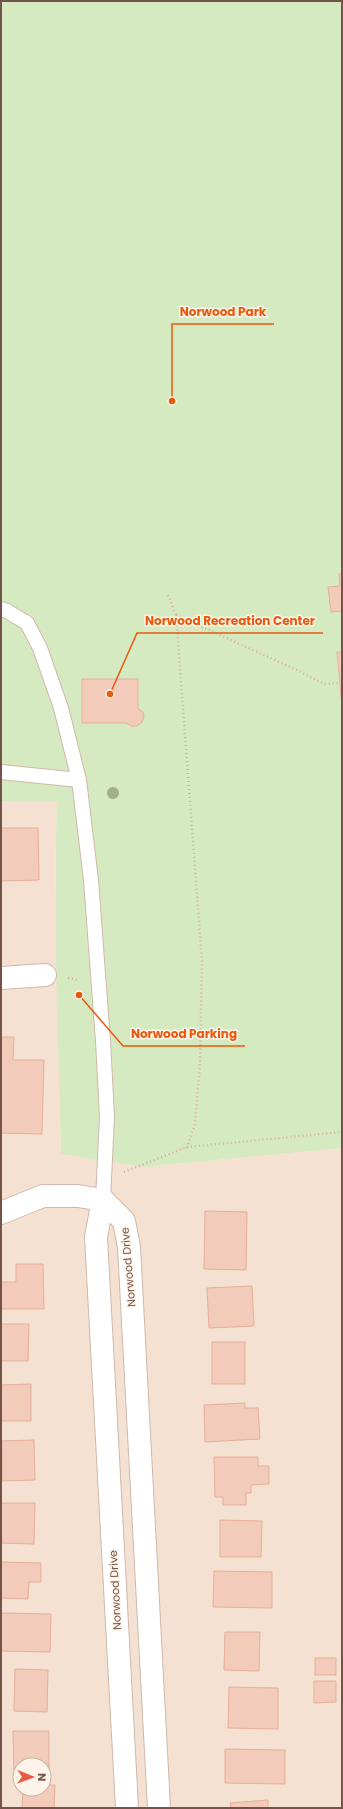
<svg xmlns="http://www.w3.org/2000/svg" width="343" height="1809" viewBox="0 0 343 1809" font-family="Poppins,sans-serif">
<rect width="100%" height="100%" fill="#fcf0e2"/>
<path fill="#f4e1d1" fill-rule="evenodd" d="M1 801 57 802 55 873 56 947 61 1154 143 1167 342 1148V1808H1ZM20 1765H44V1789H20Z"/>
<path fill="#d6eac1" d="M1 1H342V1148L143 1167 61 1154C58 1037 53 919 57 802L1 801Z"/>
<g fill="#f2cbba" stroke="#e5af9a">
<polygon points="339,574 342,574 342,619 341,611 331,612 328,587 340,586"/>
<polygon points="337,652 342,652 342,708 340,683"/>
<polygon points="82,679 138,679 138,709 143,712 144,717 142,722 137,726 131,726 126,723 82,723"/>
<polygon points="1,828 38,828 39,880 1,881"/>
<polygon points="1,1037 14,1037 13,1060 44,1060 42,1134 1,1133"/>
<polygon points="205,1211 247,1212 246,1270 204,1269"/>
<polygon points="16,1264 43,1264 44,1309 1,1309 1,1282 16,1282"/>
<polygon points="252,1286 254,1326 209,1328 207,1288"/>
<polygon points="1,1324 29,1324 28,1361 1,1361"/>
<rect x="212" y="1342" width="33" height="42"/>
<polygon points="31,1384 31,1421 1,1421 1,1385"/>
<polygon points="245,1403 245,1408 258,1408 260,1439 205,1442 204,1405"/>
<polygon points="34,1440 35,1480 2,1481 2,1441"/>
<polygon points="214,1457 258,1457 258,1466 269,1466 269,1484 251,1485 251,1493 246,1493 246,1505 223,1505 223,1497 215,1497"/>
<polygon points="1,1503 35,1503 34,1544 1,1543"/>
<polygon points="220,1520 262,1521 261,1557 220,1557"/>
<polygon points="1,1562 41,1563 41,1582 29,1582 28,1599 1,1598"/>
<polygon points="214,1571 272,1572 272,1608 213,1607"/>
<polygon points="1,1613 51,1614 50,1652 1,1651"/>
<polygon points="225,1632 260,1632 259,1671 224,1670"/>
<rect x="315" y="1658" width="21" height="17"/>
<polygon points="15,1669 48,1670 47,1712 14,1711"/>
<polygon points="314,1681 336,1681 336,1702 314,1703"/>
<polygon points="229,1687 278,1688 278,1729 228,1728"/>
<polygon points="13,1731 49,1731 49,1770 44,1770 44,1765 20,1765 20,1771 14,1771"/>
<polygon points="225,1749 285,1750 285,1784 225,1783"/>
<polygon points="44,1785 55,1785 54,1808 22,1808 23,1789 44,1789"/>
<polygon points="268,1800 268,1808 231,1808 230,1803"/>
</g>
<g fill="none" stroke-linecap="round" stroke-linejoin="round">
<defs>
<g id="lane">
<polyline points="1,609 7,611 27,623 40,648 61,708 79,780 91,880 103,1041 107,1116 103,1200"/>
<polyline points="1,772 79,780"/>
</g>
<g id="street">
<polyline points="1,978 45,975"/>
<polyline points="103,1200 124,1221 129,1247 159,1808"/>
<polyline points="103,1200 96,1237 127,1808"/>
<polyline points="1,1213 43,1196 78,1196 103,1200"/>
</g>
</defs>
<use href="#lane" stroke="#d0b8ac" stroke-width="16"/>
<use href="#street" stroke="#d0b8ac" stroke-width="24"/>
<g stroke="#d7ae9d" stroke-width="2.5" stroke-dasharray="1 3" stroke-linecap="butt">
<polyline points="168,595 176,615 202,961 200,1064 195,1124 187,1147 342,1132"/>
<polyline points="176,615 299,671 324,684 340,683"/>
<polyline points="68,978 79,980"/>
<polyline points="124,1172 187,1147"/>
</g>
<use href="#lane" stroke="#fff" stroke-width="14"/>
<use href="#street" stroke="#fff" stroke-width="22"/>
</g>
<circle fill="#a1af89" cx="113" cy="793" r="6"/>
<g text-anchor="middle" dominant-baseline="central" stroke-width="3" stroke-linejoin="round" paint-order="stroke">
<g font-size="11" fill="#745449" stroke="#fff4e9">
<text transform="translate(128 1267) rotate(-95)">Norwood Drive</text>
<text transform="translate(115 1590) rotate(-93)">Norwood Drive</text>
</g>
</g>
<path fill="none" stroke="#e8590c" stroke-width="1.5" d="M172 401L172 324H274M110 694L137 633H323M79 995L123 1046H245"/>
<g fill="#e8590c" stroke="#fff4e9" stroke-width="1.5">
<circle cx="172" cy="401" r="4"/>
<circle cx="110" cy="694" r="4"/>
<circle cx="79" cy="995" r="4"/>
</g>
<g font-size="12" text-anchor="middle" font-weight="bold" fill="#e8590c" stroke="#fff4e9" stroke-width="3" stroke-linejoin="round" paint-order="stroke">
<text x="223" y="316">Norwood Park</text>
<text x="230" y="625">Norwood Recreation Center</text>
<text x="184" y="1038">Norwood Parking</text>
</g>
<rect width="343" height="1809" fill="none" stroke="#745449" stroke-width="4"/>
<g transform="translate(32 1777) rotate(91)"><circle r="19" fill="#fff4e9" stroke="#c7b4a9"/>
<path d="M0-3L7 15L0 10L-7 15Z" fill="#e85a46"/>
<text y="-6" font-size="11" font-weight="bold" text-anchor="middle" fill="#745449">N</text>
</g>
</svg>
